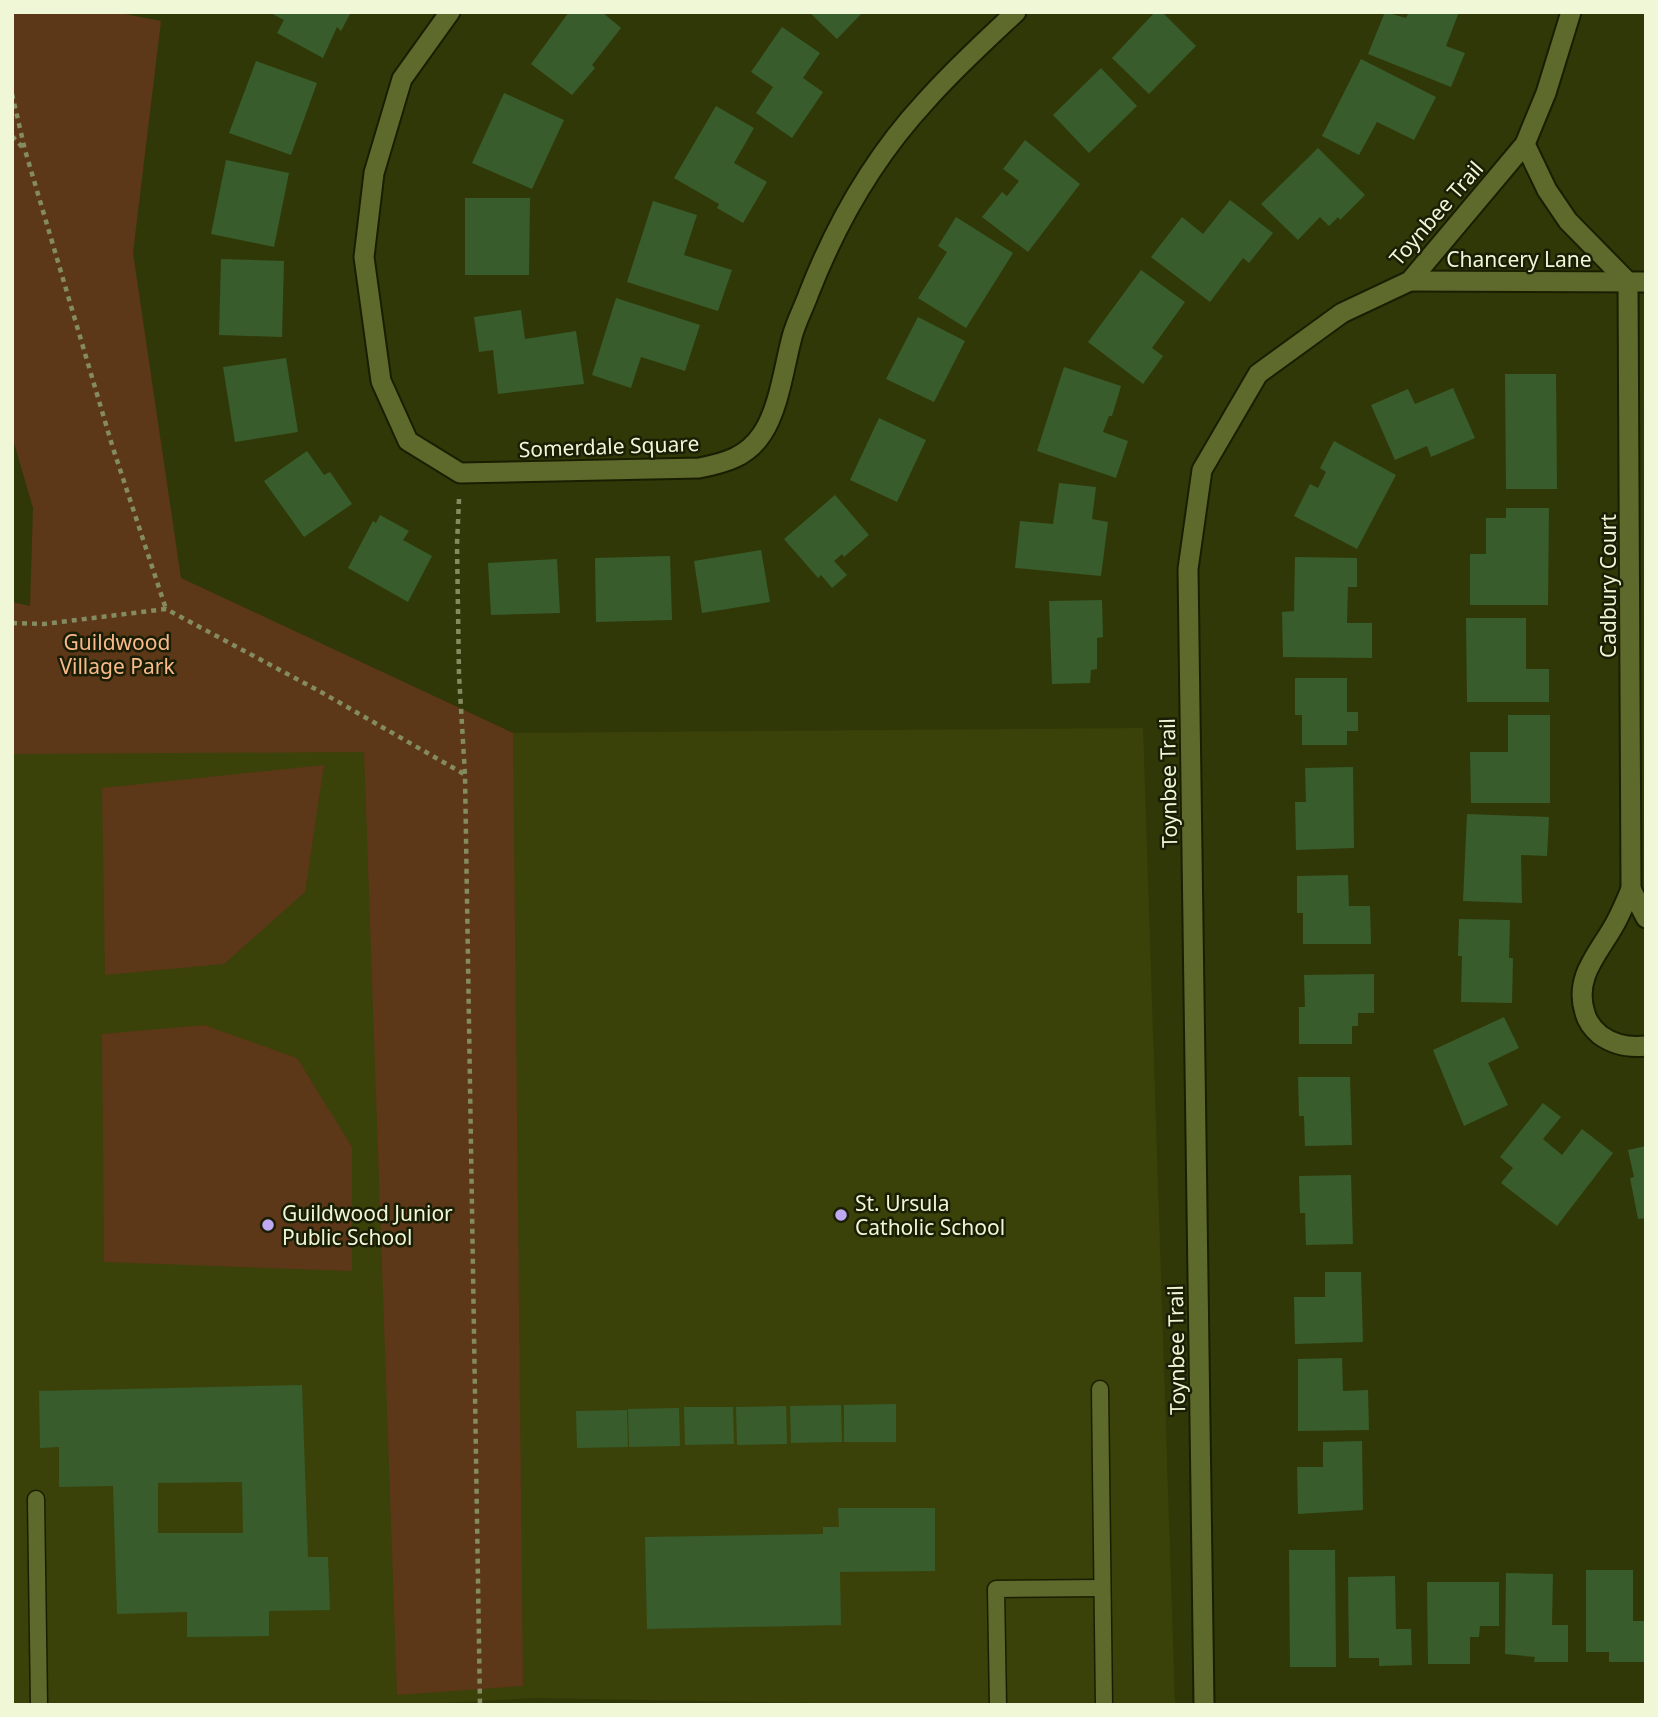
<svg xmlns="http://www.w3.org/2000/svg" width="1658" height="1717" viewBox="0 0 1658 1717" font-family="'Noto Sans',sans-serif">
<rect width="100%" height="100%" fill="#313807"/>
<polygon fill="#3a4209" points="1143,728 1175,1705 935,1705 534,1698 404,1705 12,1705 12,751 513,733"/>
<g fill="#5c3718">
<polygon points="12,12 114,12 161,21 133,253 181,578 513,733 523,1686 397,1695 364,752 12,754 12,602 30,606 33,508 12,436"/>
<polygon points="324,765 305,892 224,964 105,975 102,788"/>
<polygon points="204,1025 297,1058 352,1147 352,1271 104,1262 102,1034"/>
</g>
<g fill="#385c2b" fill-rule="evenodd">
<polygon points="269,12 351,12 341,31 337,27 323,58 277,33 284,20"/>
<polygon points="569,12 602,12 621,28 592,65 595,68 572,95 531,64"/>
<polygon points="809,12 863,12 837,39"/>
<polygon points="1155,12 1162,12 1196,46 1149,94 1112,58"/>
<polygon points="1385,12 1406,18 1409,12 1459,12 1446,46 1465,53 1451,87 1368,54"/>
<polygon points="782,27 820,53 803,78 823,92 792,138 756,113 773,87 751,72"/>
<polygon points="1361,59 1436,97 1414,140 1377,122 1359,155 1322,136"/>
<polygon points="256,61 317,83 291,155 229,133"/>
<polygon points="1101,68 1137,106 1089,153 1053,115"/>
<polygon points="504,93 564,120 532,189 472,163"/>
<polygon points="716,106 754,128 734,163 767,182 743,223 717,208 719,204 674,178"/>
<polygon points="1025,140 1080,184 1028,252 982,217 1002,192 1007,196 1019,181 1003,169"/>
<polygon points="1318,148 1365,195 1340,220 1338,217 1329,226 1320,217 1298,240 1261,204"/>
<polygon points="226,160 289,173 274,247 211,234"/>
<polygon points="465,198 530,198 529,275 465,275"/>
<polygon points="1230,200 1273,233 1249,263 1243,258 1210,302 1151,257 1182,217 1203,234"/>
<polygon points="653,201 697,215 684,255 732,270 718,311 627,282"/>
<polygon points="956,217 1013,253 966,328 918,298 947,252 938,246"/>
<polygon points="221,259 284,261 282,337 219,335"/>
<polygon points="1141,270 1185,302 1152,348 1163,356 1143,384 1088,342"/>
<polygon points="616,298 700,325 685,371 641,357 631,388 592,375"/>
<polygon points="521,310 525,339 576,331 584,384 498,394 493,350 479,352 474,317"/>
<polygon points="918,317 965,341 934,402 886,379"/>
<polygon points="286,358 298,432 235,442 223,367"/>
<polygon points="1064,367 1121,386 1112,416 1109,416 1103,432 1128,441 1116,478 1037,451"/>
<polygon points="1505,374 1556,374 1557,489 1506,489"/>
<polygon points="1453,388 1475,438 1431,457 1427,446 1395,460 1371,405 1408,389 1415,404"/>
<polygon points="879,418 926,440 897,502 850,480"/>
<polygon points="1334,441 1396,475 1357,549 1294,516 1310,484 1318,488 1326,472 1320,468"/>
<polygon points="307,451 324,475 330,472 352,504 304,537 264,481"/>
<polygon points="1059,483 1096,487 1092,519 1108,522 1101,576 1015,568 1020,521 1053,524"/>
<polygon points="835,495 869,535 844,557 842,554 834,561 847,575 832,588 821,575 818,578 784,539"/>
<polygon points="1506,508 1549,508 1548,605 1470,605 1470,554 1486,554 1486,518 1506,518"/>
<polygon points="380,515 409,531 403,540 432,556 408,602 348,568 373,521 376,523"/>
<polygon points="761,550 770,602 702,613 694,561"/>
<polygon points="670,556 672,620 596,622 595,558"/>
<polygon points="1295,557 1357,558 1357,587 1348,587 1347,623 1372,623 1372,658 1283,657 1282,612 1294,611"/>
<polygon points="557,559 560,613 491,615 488,563"/>
<polygon points="1102,600 1103,637 1097,638 1097,669 1091,670 1090,683 1052,684 1049,601"/>
<polygon points="1466,618 1526,618 1526,669 1549,669 1549,702 1467,702"/>
<polygon points="1295,678 1347,678 1347,712 1358,712 1358,731 1347,731 1347,745 1302,745 1302,715 1295,715"/>
<polygon points="1508,715 1550,715 1550,803 1471,803 1470,752 1508,752"/>
<polygon points="1353,767 1354,848 1296,850 1295,802 1306,802 1305,768"/>
<polygon points="1467,814 1549,817 1547,856 1521,855 1522,903 1463,901"/>
<polygon points="1348,875 1349,906 1370,906 1371,944 1303,944 1303,913 1297,913 1297,876"/>
<polygon points="1459,919 1510,920 1509,958 1513,958 1512,1003 1461,1002 1462,956 1458,956"/>
<polygon points="1374,974 1374,1013 1358,1013 1358,1026 1352,1026 1352,1044 1299,1044 1299,1007 1305,1007 1304,975"/>
<polygon points="1504,1017 1519,1048 1488,1063 1508,1105 1464,1126 1433,1050"/>
<polygon points="1298,1077 1350,1077 1352,1145 1305,1146 1304,1116 1299,1116"/>
<polygon points="1543,1103 1561,1117 1543,1139 1562,1155 1582,1129 1613,1153 1557,1226 1501,1183 1513,1168 1500,1157"/>
<polygon points="1646,1146 1646,1218 1638,1219 1630,1178 1634,1177 1628,1150"/>
<polygon points="1351,1175 1353,1244 1306,1245 1305,1213 1300,1213 1299,1176"/>
<polygon points="1325,1272 1361,1272 1363,1342 1295,1344 1294,1297 1325,1297"/>
<polygon points="1342,1358 1343,1391 1368,1390 1369,1430 1298,1431 1298,1359"/>
<path d="M302 1385 308 1557H328L330 1610 269 1611V1636L187 1637V1612L117 1614 113 1486 59 1487V1447L40 1448 39 1391ZM242 1482 243 1533H158V1483Z"/>
<polygon points="896,1404 896,1442 844,1442 844,1405"/>
<polygon points="841,1405 842,1442 791,1443 790,1406"/>
<polygon points="786,1406 787,1444 737,1445 736,1407"/>
<polygon points="684,1407 733,1407 734,1444 685,1445"/>
<polygon points="679,1408 680,1446 629,1447 628,1409"/>
<polygon points="627,1410 628,1447 577,1448 576,1411"/>
<polygon points="1362,1441 1363,1510 1298,1514 1297,1467 1323,1467 1323,1442"/>
<polygon points="838,1508 935,1508 935,1571 840,1572 841,1625 647,1629 645,1537 823,1534 823,1527 839,1527"/>
<polygon points="1289,1550 1335,1550 1336,1667 1290,1667"/>
<polygon points="1586,1570 1633,1570 1633,1621 1646,1621 1646,1662 1609,1662 1609,1652 1586,1652"/>
<polygon points="1506,1573 1553,1574 1552,1625 1568,1625 1568,1662 1534,1662 1535,1657 1505,1654"/>
<polygon points="1395,1576 1396,1629 1411,1629 1412,1665 1379,1666 1379,1658 1349,1658 1348,1577"/>
<polygon points="1427,1582 1499,1582 1499,1626 1480,1626 1479,1637 1470,1637 1470,1664 1428,1664"/>
</g>
<g fill="none" stroke-linecap="round" stroke-linejoin="round">
<defs>
<g id="service">
<polyline points="1100,1389 1104,1705"/>
<polyline points="36,1499 39,1705"/>
<polyline points="998,1705 996,1589 1101,1588"/>
</g>
<g id="minor">
<path d="M450 12 402 79 374 173 364 257 381 381 408 441 460 473 699 468C725 463 747 457 762 434 779 409 784 367 792 337 796 322 804 307 809 293 836 224 875 156 925 102 953 70 985 41 1016 12"/>
<polyline points="1525,144 1547,190 1568,221 1628,282 1631,889"/>
<polyline points="1410,281 1646,282"/>
<path d="M1646 918 1631 889C1625 903 1620 916 1612 929 1596 956 1574 979 1585 1013 1587 1021 1593 1029 1600 1035 1614 1045 1629 1048 1646 1046"/>
<polyline points="1204,1705 1188,569 1202,470 1258,374 1342,313 1410,281 1525,144 1546,93 1571,12"/>
</g>
</defs>
<use href="#service" stroke="#1a1e00" stroke-width="19"/>
<use href="#minor" stroke="#1a1e00" stroke-width="23"/>
<g stroke="#848b61" stroke-width="4.5" stroke-dasharray="5 5" stroke-linecap="butt">
<polyline points="12,94 25,150 112,445 166,609"/>
<polyline points="12,136 24,149"/>
<polyline points="459,499 457,545 459,675 465,775 480,1705"/>
<polyline points="12,623 44,624 166,609 321,692 464,774"/>
</g>
<use href="#service" stroke="#5e692c" stroke-width="16"/>
<use href="#minor" stroke="#5e692c" stroke-width="19"/>
</g>
<g fill="#bfa9f4" stroke="#1a1e05" stroke-width="2.5">
<circle cx="841" cy="1215" r="7"/>
<circle cx="268" cy="1225" r="7"/>
</g>
<g text-anchor="middle" dominant-baseline="central" stroke-width="5" stroke-linejoin="round" paint-order="stroke">
<g font-size="21" fill="#f0f7d7" stroke="#1a1e05">
<text transform="translate(1436 213) rotate(-49)">Toynbee Trail</text>
<text x="1519" y="259">Chancery Lane</text>
<text transform="translate(609 446) rotate(-2)">Somerdale Square</text>
<text transform="translate(1608 586) rotate(-90)">Cadbury Court</text>
<text transform="translate(1168 783) rotate(-91)">Toynbee Trail</text>
<text transform="translate(1176 1350) rotate(-91)">Toynbee Trail</text>
</g>
<g font-size="21" fill="#f9ba8b" stroke="#1a1e05">
<text x="117" y="642">Guildwood<tspan x="117" dy="24">Village Park</tspan></text>
</g>
<g font-size="21" fill="#f0f7d7" stroke="#1a1e05" text-anchor="start">
<text x="855" y="1203">St. Ursula<tspan x="855" dy="24">Catholic School</tspan></text>
<text x="282" y="1213">Guildwood Junior<tspan x="282" dy="24">Public School</tspan></text>
</g>
</g>
<rect width="1658" height="1717" fill="none" stroke="#f0f7d7" stroke-width="28"/>
</svg>
